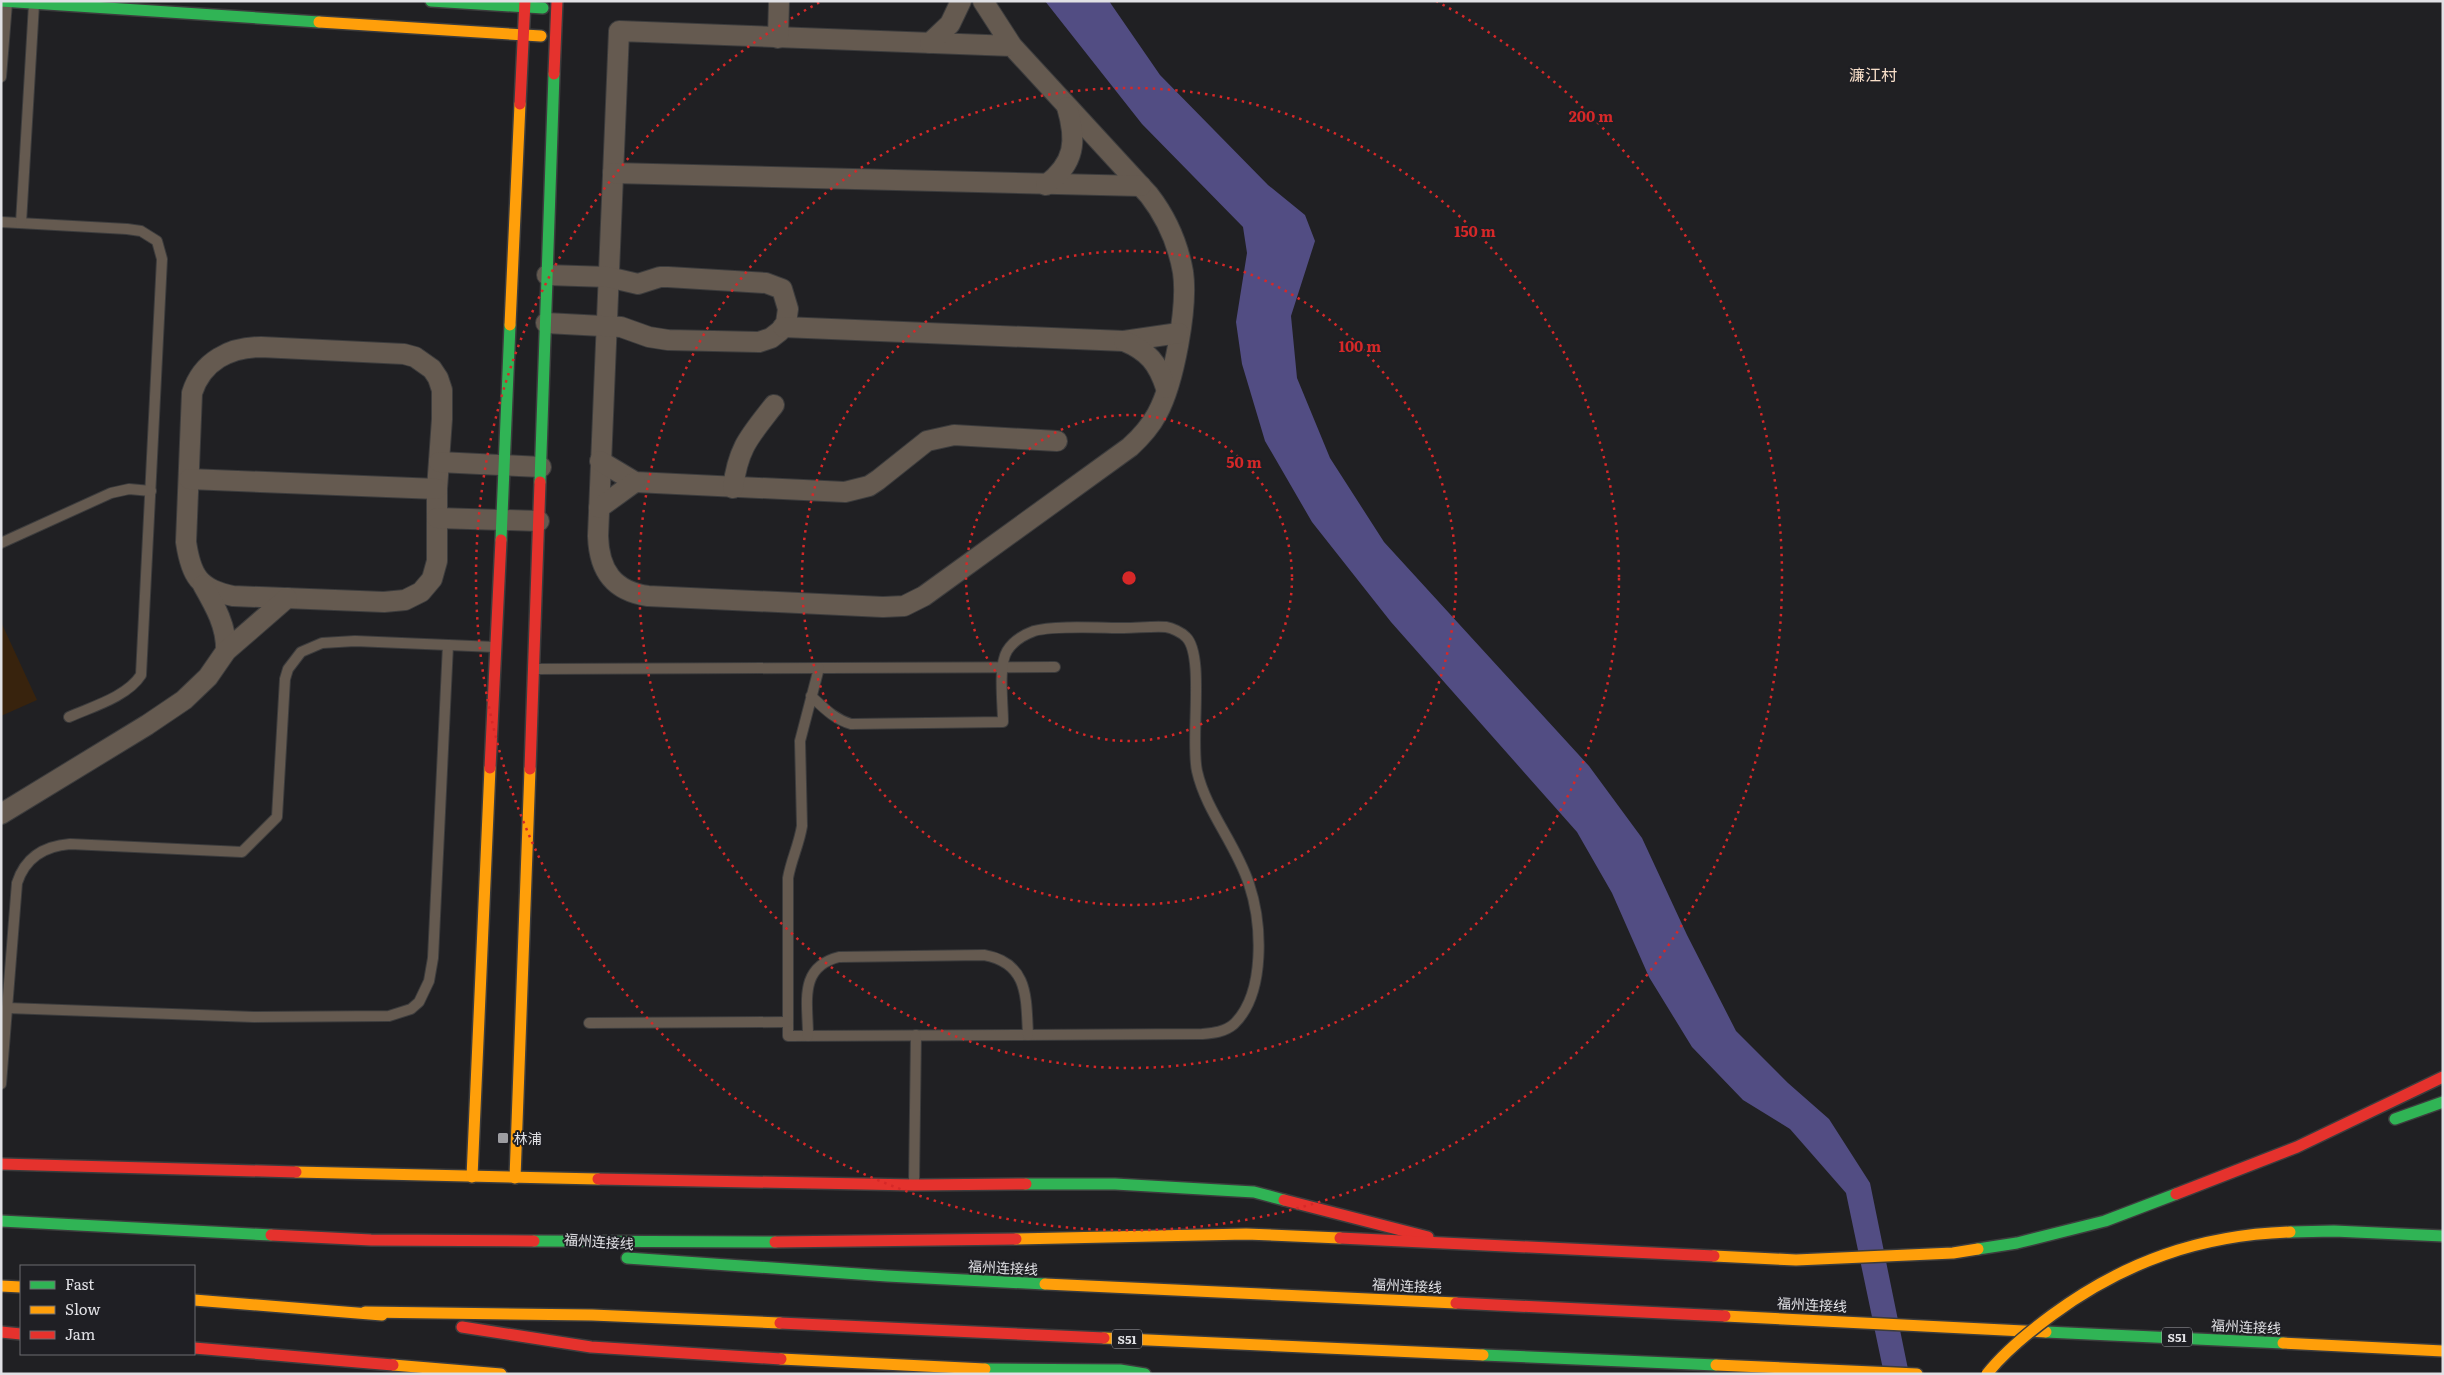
<svg xmlns="http://www.w3.org/2000/svg" width="2444" height="1375" viewBox="0 0 2444 1375" font-family="Literata,'Noto Sans SC',serif">
<rect width="100%" height="100%" fill="#202023"/>
<polygon fill="#38230d" points="1,622 37,700 1,716"/>
<polygon fill="#524d83" points="1045,1 1109,1 1160,75 1268,185 1305,215 1315,241 1291,316 1297,378 1330,458 1384,542 1589,766 1642,838 1687,935 1736,1031 1788,1083 1829,1119 1870,1183 1909,1374 1884,1374 1846,1193 1790,1129 1743,1100 1692,1047 1649,977 1612,893 1577,832 1391,622 1312,522 1265,441 1242,364 1236,322 1247,253 1243,227 1142,124"/>
<g fill="none" stroke-linecap="round" stroke-linejoin="round">
<defs>
<g id="lane">
<polyline points="1,77 7,3"/>
<path d="M1 222 127 229 141 231 157 241 162 259 141 675C127 697 91 707 69 717"/>
<polyline points="21,223 34,4"/>
<polyline points="1,543 111,493 129,489 151,491"/>
<polyline points="535,669 1055,667"/>
<path d="M811 696C824 708 834 719 851 724L1003 722C1003 704 998 666 1007 651 1013 641 1023 635 1034 631 1053 625 1102 628 1124 628 1137 628 1153 626 1166 627 1172 628 1181 632 1186 637 1205 655 1190 740 1197 771 1206 811 1236 844 1249 884 1262 923 1266 993 1234 1024 1225 1032 1213 1033 1202 1034L788 1036V878C791 860 799 845 802 826L800 741 819 668"/>
<polyline points="7,1008 254,1017 389,1016 411,1009 419,1002 429,981 433,958 448,645"/>
<polyline points="589,1023 788,1022"/>
<path d="M808 1036C808 1003 798 967 839 957L984 955C1029 963 1026 998 1028 1035"/>
<path d="M1 1084 17 883C25 858 44 846 70 844L242 852 277 817 285 679 288 669 301 652 322 643 355 641 495 647"/>
<polyline points="914,1184 916,1035"/>
</g>
<g id="street">
<path d="M983 1 1012 46 1149 195C1166 217 1178 244 1183 272 1188 307 1174 383 1157 414 1150 427 1141 437 1130 447L924 596 904 606 883 607 648 596C613 591 599 570 598 536L619 31 1012 46"/>
<polyline points="778,38 779,1"/>
<polyline points="930,43 950,24 961,1"/>
<polyline points="613,173 1141,186"/>
<path d="M1046 185C1075 163 1077 141 1067 107"/>
<polyline points="546,323 621,327 649,337 668,340 759,342 771,338 780,331 786,323 788,309 782,289 766,283 668,277 660,277 638,284 608,277 547,275"/>
<polyline points="783,327 1124,341 1179,333"/>
<path d="M1124 341C1148 351 1158 363 1166 388"/>
<path d="M261 347 404 354 415 357 432 369 438 378 442 390V419L437 489V561L432 579 421 592 405 600 384 602 233 596C199 589 191 576 186 542L192 393C202 361 230 347 261 347Z"/>
<polyline points="600,461 635,482 845,492 869,486 878,480 927,441 954,435 1057,441"/>
<polyline points="439,462 541,467"/>
<polyline points="189,479 437,489"/>
<path d="M733 488C738 447 750 436 774 405"/>
<polyline points="599,508 635,482"/>
<polyline points="437,518 539,521"/>
<path d="M203 585C215 606 227 627 226 651"/>
<polyline points="1,814 147,725 184,700 208,677 226,651 287,598"/>
</g>
<g id="fast">
<polyline points="1,1 319,22"/>
<polyline points="431,1 543,8"/>
<polyline points="540,482 554,74"/>
<polyline points="501,540 510,325"/>
<polyline points="2395,1119 2443,1102"/>
<polyline points="1026,1184 1115,1184 1254,1192 1284,1200"/>
<polyline points="1,1221 271,1235"/>
<polyline points="534,1241 775,1242"/>
<polyline points="1978,1249 2017,1243 2105,1221 2176,1194"/>
<polyline points="627,1258 887,1276 1045,1284"/>
<polyline points="2046,1332 2283,1343"/>
<polyline points="1483,1355 1716,1365"/>
<polyline points="985,1369 1120,1370 1145,1374"/>
</g>
<g id="slow">
<polyline points="319,22 541,36"/>
<polyline points="510,325 520,104"/>
<polyline points="296,1172 598,1179"/>
<polyline points="472,1177 490,768"/>
<polyline points="515,1178 530,769"/>
<polyline points="1016,1239 1246,1234 1340,1238"/>
<polyline points="1714,1256 1796,1260 1953,1253 1978,1249"/>
<polyline points="1045,1284 1456,1303"/>
<polyline points="1,1286 21,1287"/>
<polyline points="194,1300 382,1315"/>
<polyline points="365,1312 592,1315 780,1323"/>
<polyline points="1725,1316 2046,1332"/>
<polyline points="1104,1338 1483,1355"/>
<polyline points="2283,1343 2443,1351"/>
<polyline points="781,1359 985,1369"/>
<polyline points="393,1365 501,1374"/>
<polyline points="1716,1365 1917,1374"/>
</g>
<g id="jam">
<polyline points="554,74 557,1"/>
<polyline points="520,104 525,1"/>
<polyline points="490,768 501,540"/>
<polyline points="530,769 540,482"/>
<polyline points="1,1164 296,1172"/>
<polyline points="598,1179 914,1185 1026,1184"/>
<polyline points="2176,1194 2297,1147 2443,1077"/>
<polyline points="1284,1200 1428,1237"/>
<polyline points="271,1235 371,1240 534,1241"/>
<polyline points="1340,1238 1714,1256"/>
<polyline points="775,1242 1016,1239"/>
<polyline points="1456,1303 1725,1316"/>
<polyline points="780,1323 1104,1338"/>
<polyline points="462,1327 591,1347 781,1359"/>
<polyline points="1,1332 21,1334"/>
<polyline points="194,1348 393,1365"/>
</g>
</defs>
<use href="#lane" stroke="#3c3c3d" stroke-width="12"/>
<use href="#street" stroke="#3c3c3d" stroke-width="22"/>
<use href="#fast" stroke="#3c3c3d" stroke-width="14"/>
<use href="#slow" stroke="#3c3c3d" stroke-width="14"/>
<use href="#jam" stroke="#3c3c3d" stroke-width="14"/>
<use href="#lane" stroke="#655a50" stroke-width="10"/>
<use href="#street" stroke="#655a50" stroke-width="20"/>
<use href="#fast" stroke="#30b455" stroke-width="11"/>
<use href="#slow" stroke="#ff9f0a" stroke-width="11"/>
<use href="#jam" stroke="#e5322d" stroke-width="11"/>
<defs>
<polyline id="fast-bridge" points="2290,1232 2334,1231 2443,1236"/>
<path id="slow-bridge" d="M1987 1374C2005 1351 2029 1332 2052 1315 2124 1262 2200 1235 2290 1232"/>
</defs>
<use href="#fast-bridge" stroke="#3c3c3d" stroke-width="14" stroke-linecap="butt"/>
<use href="#slow-bridge" stroke="#3c3c3d" stroke-width="14" stroke-linecap="butt"/>
<use href="#fast-bridge" stroke="#30b455" stroke-width="11"/>
<use href="#slow-bridge" stroke="#ff9f0a" stroke-width="11"/>
</g>
<g fill="none" stroke="#d62828" stroke-width="2.5" stroke-dasharray="2.5 5">
<circle cx="1129" cy="578" r="163"/>
<circle cx="1129" cy="578" r="327"/>
<circle cx="1129" cy="578" r="490"/>
<path d="M1436 1A653 653 0 1 1 822 1"/>
</g>
<rect fill="#9d9da1" stroke="#1f1f24" stroke-width="2" x="497" y="1132" width="12" height="12" rx="2.5"/>
<g text-anchor="middle" dominant-baseline="central" stroke-width="4" stroke-linejoin="round" paint-order="stroke">
<g fill="#1f1f24" stroke="#a7a7ab" stroke-width="1">
<rect x="2162" y="1327.5" width="30" height="19" rx="4"/>
<rect x="1112" y="1329.5" width="30" height="19" rx="4"/>
</g>
<g font-size="12" font-weight="bold" fill="#e1e1e5">
<text x="2177" y="1337">S51</text>
<text x="1127" y="1339">S51</text>
</g>
<g font-size="14" fill="#e1e1e5" stroke="#1f1f24" text-anchor="start">
<text x="514" y="1138">林浦</text>
</g>
<g font-size="14" fill="#e1e1e5" stroke="#1f1f24">
<text transform="translate(599 1241) rotate(4)">福州连接线</text>
<text transform="translate(1003 1267) rotate(3)">福州连接线</text>
<text transform="translate(1407 1285) rotate(3)">福州连接线</text>
<text transform="translate(1812 1304) rotate(3)">福州连接线</text>
<text transform="translate(2246 1326) rotate(3)">福州连接线</text>
</g>
<g font-size="16" fill="#f8dfc9" stroke="#1f1f24">
<text x="1873" y="74">濂江村</text>
</g>
</g>
<circle cx="1129" cy="578" r="8" fill="#d62828" stroke="#1f1f24" stroke-width="2.5"/>
<g font-size="15" text-anchor="middle" font-weight="bold" fill="#d62828" stroke="#1f1f24" stroke-width="4" stroke-linejoin="round" paint-order="stroke">
<text x="1591" y="122">200 m</text>
<text x="1475" y="237">150 m</text>
<text x="1360" y="352">100 m</text>
<text x="1244" y="468">50 m</text>
</g>
<rect width="2444" height="1375" fill="none" stroke="#e1e1e5" stroke-width="5"/>
<rect x="20" y="1265" width="175" height="90" fill="#1f1f24" stroke="#6d6d71"/>
<rect x="30" y="1281" width="25" height="8" fill="#30b455" stroke="#6d6d71"/>
<text x="65" y="1290" font-size="15" fill="#e1e1e5">Fast</text>
<rect x="30" y="1306" width="25" height="8" fill="#ff9f0a" stroke="#6d6d71"/>
<text x="65" y="1315" font-size="15" fill="#e1e1e5">Slow</text>
<rect x="30" y="1331" width="25" height="8" fill="#e5322d" stroke="#6d6d71"/>
<text x="65" y="1340" font-size="15" fill="#e1e1e5">Jam</text>
</svg>
